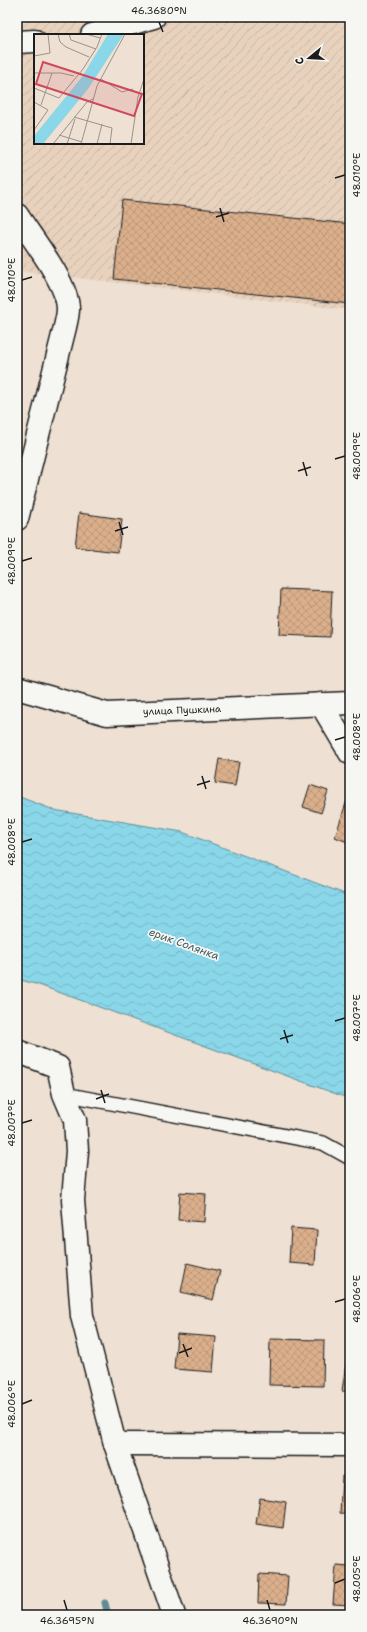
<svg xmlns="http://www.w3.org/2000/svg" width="367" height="1632" viewBox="0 0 367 1632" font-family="'Shantell Sans',sans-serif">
<defs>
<pattern id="industrial-furrows" width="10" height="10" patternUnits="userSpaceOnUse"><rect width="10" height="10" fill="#e8d2be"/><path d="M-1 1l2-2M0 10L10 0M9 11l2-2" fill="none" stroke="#c6b4a3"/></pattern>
<pattern id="water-waves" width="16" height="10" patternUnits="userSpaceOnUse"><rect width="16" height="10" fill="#8ad7e9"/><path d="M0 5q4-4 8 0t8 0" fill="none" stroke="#76b8c7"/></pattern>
<pattern id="building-cross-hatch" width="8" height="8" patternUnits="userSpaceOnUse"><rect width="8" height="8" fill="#dbaf8c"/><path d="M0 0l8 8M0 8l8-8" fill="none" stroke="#bb9678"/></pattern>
</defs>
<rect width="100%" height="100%" fill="#eee1d3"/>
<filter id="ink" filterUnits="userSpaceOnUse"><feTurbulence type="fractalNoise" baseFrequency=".025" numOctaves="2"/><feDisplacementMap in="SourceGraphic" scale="8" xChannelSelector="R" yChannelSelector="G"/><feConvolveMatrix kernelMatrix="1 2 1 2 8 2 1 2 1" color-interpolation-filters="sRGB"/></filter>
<g filter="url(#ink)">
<path fill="url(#industrial-furrows)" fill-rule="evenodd" d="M17 17H350V310L17 271ZM35 35H143V143H35Z"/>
<polygon fill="url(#water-waves)" stroke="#5e8c97" points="17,796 54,810 182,832 350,896 350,1099 39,985 17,979"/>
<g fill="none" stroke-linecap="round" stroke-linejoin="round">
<polyline stroke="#5e8c97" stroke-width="7" points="105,1603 108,1615"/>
</g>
<g fill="url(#building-cross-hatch)" stroke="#1c1c1c">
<polygon points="122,200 350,224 350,304 114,279"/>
<polygon points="79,513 122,519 118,552 75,547"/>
<polygon points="348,522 350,522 350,599"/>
<polygon points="281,589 332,591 330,637 279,635"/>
<polygon points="219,759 239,762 235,786 215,783"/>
<polygon points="310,785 328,791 321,813 303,807"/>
<polygon points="348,797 350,798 350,843 335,837"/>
<polygon points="180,1192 206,1194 204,1222 178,1220"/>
<polygon points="291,1228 317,1230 315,1265 289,1263"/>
<polygon points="187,1263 220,1271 213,1300 181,1292"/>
<polygon points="177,1334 216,1337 213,1372 174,1369"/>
<polygon points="270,1339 324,1340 323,1386 269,1385"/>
<polygon points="347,1356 350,1356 350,1392 342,1391"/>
<polygon points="342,1476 350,1477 350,1514 340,1513"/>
<polygon points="260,1498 286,1502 283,1528 256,1524"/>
<polygon points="336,1565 350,1566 350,1605 333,1604"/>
<polygon points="259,1574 288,1576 286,1604 258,1603"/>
</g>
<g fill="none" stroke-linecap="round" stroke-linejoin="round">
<defs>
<polyline id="lane" points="64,1094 323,1143 350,1158"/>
<g id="street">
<polyline points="92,35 154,17"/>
<polyline points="17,42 35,41"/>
<path d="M17 215C31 237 68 283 68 309 68 315 66 322 65 327L17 519"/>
<polyline points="321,704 350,753"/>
<polyline points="17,1051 58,1067 64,1094 75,1120 77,1151 73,1200 82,1316 115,1444 174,1615"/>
<polyline points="115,1444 350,1445"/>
</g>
<polyline id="secondary" points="17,688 107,714 350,703"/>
</defs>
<use href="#lane" stroke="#1c1c1c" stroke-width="16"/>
<use href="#street" stroke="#1c1c1c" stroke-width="25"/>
<use href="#secondary" stroke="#1c1c1c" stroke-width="25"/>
<use href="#lane" stroke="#f6f6f2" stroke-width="13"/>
<use href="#street" stroke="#f6f6f2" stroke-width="22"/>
<use href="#secondary" stroke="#f6f6f2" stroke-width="22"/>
</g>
</g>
<path fill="none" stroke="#1c1c1c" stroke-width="1.5" d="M159 22 163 32M335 178 345 175M220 208 224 222M216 217 229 213M22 280 32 277M335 459 345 456M303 462 307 476M298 471 311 467M119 522 123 535M115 531 128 527M22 561 32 558M335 740 345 737M202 776 206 789M197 785 210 781M22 842 32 839M335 1021 345 1018M284 1030 288 1043M280 1039 293 1035M101 1090 105 1103M96 1099 109 1094M22 1123 32 1120M335 1302 345 1299M183 1344 188 1357M179 1353 192 1348M22 1404 32 1400M335 1583 345 1579M64 1600 67 1610M267 1600 270 1610"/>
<g text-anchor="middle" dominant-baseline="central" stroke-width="3.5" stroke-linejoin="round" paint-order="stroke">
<g font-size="10" fill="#1c1c1c" stroke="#f6f6f2">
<text transform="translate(182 710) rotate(-2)">улица Пушкина</text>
</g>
<g font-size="11" font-style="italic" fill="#425d64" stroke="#f6f6f2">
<text transform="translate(184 944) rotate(20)">ерик Солянка</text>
</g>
</g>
<g transform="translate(34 34)">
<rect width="110" height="110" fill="#eee1d3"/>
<path d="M74 0H90L54 55 9 110H0V102L48 43Z" fill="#8ad7e9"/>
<path fill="none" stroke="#9a928a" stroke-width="1" d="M24 0 26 8 32 13 55 23M35 0 37 6 62 15M52 0 66 4M0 22 16 19 14 0M0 39H27L40 42M67 45 88 58 99 55M0 54 25 64 49 35 63 13 68 0M0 68 14 76 0 96M7 71 18 39M40 83 78 94 76 110M25 101 48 108M19 110 53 68 59 65M33 110 41 85M47 110 63 52 91 0M63 110 68 90M97 110 104 63 110 45"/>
<path fill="#d1495b" fill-opacity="0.15" stroke="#d1495b" stroke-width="2" d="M9 28 108 60 100 82 2 50Z"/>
<rect width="110" height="110" fill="none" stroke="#1c1c1c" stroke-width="2"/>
</g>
<rect width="367" height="1632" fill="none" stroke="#f6f6f2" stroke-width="44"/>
<g transform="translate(309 58) rotate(252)" stroke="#f6f6f2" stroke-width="3" paint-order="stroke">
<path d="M0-3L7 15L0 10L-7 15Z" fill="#1c1c1c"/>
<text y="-6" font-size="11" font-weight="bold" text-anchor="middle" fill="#1c1c1c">С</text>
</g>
<rect x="22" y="22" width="323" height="1588" fill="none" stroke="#1c1c1c" stroke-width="1.5"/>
<g font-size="10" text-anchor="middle" fill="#1c1c1c">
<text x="159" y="14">46.3680°N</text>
<text transform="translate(356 175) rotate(-90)" y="4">48.010°E</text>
<text transform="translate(11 280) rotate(-90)" y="4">48.010°E</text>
<text transform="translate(356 456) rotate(-90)" y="4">48.009°E</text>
<text transform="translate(11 561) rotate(-90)" y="4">48.009°E</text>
<text transform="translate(356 737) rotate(-90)" y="4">48.008°E</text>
<text transform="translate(11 842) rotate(-90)" y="4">48.008°E</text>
<text transform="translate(356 1018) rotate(-90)" y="4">48.007°E</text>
<text transform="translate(11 1123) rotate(-90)" y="4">48.007°E</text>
<text transform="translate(356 1299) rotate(-90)" y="4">48.006°E</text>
<text transform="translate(11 1404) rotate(-90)" y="4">48.006°E</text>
<text transform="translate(356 1579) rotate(-90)" y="4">48.005°E</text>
<text x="67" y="1624">46.3695°N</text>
<text x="270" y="1624">46.3690°N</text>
</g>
</svg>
